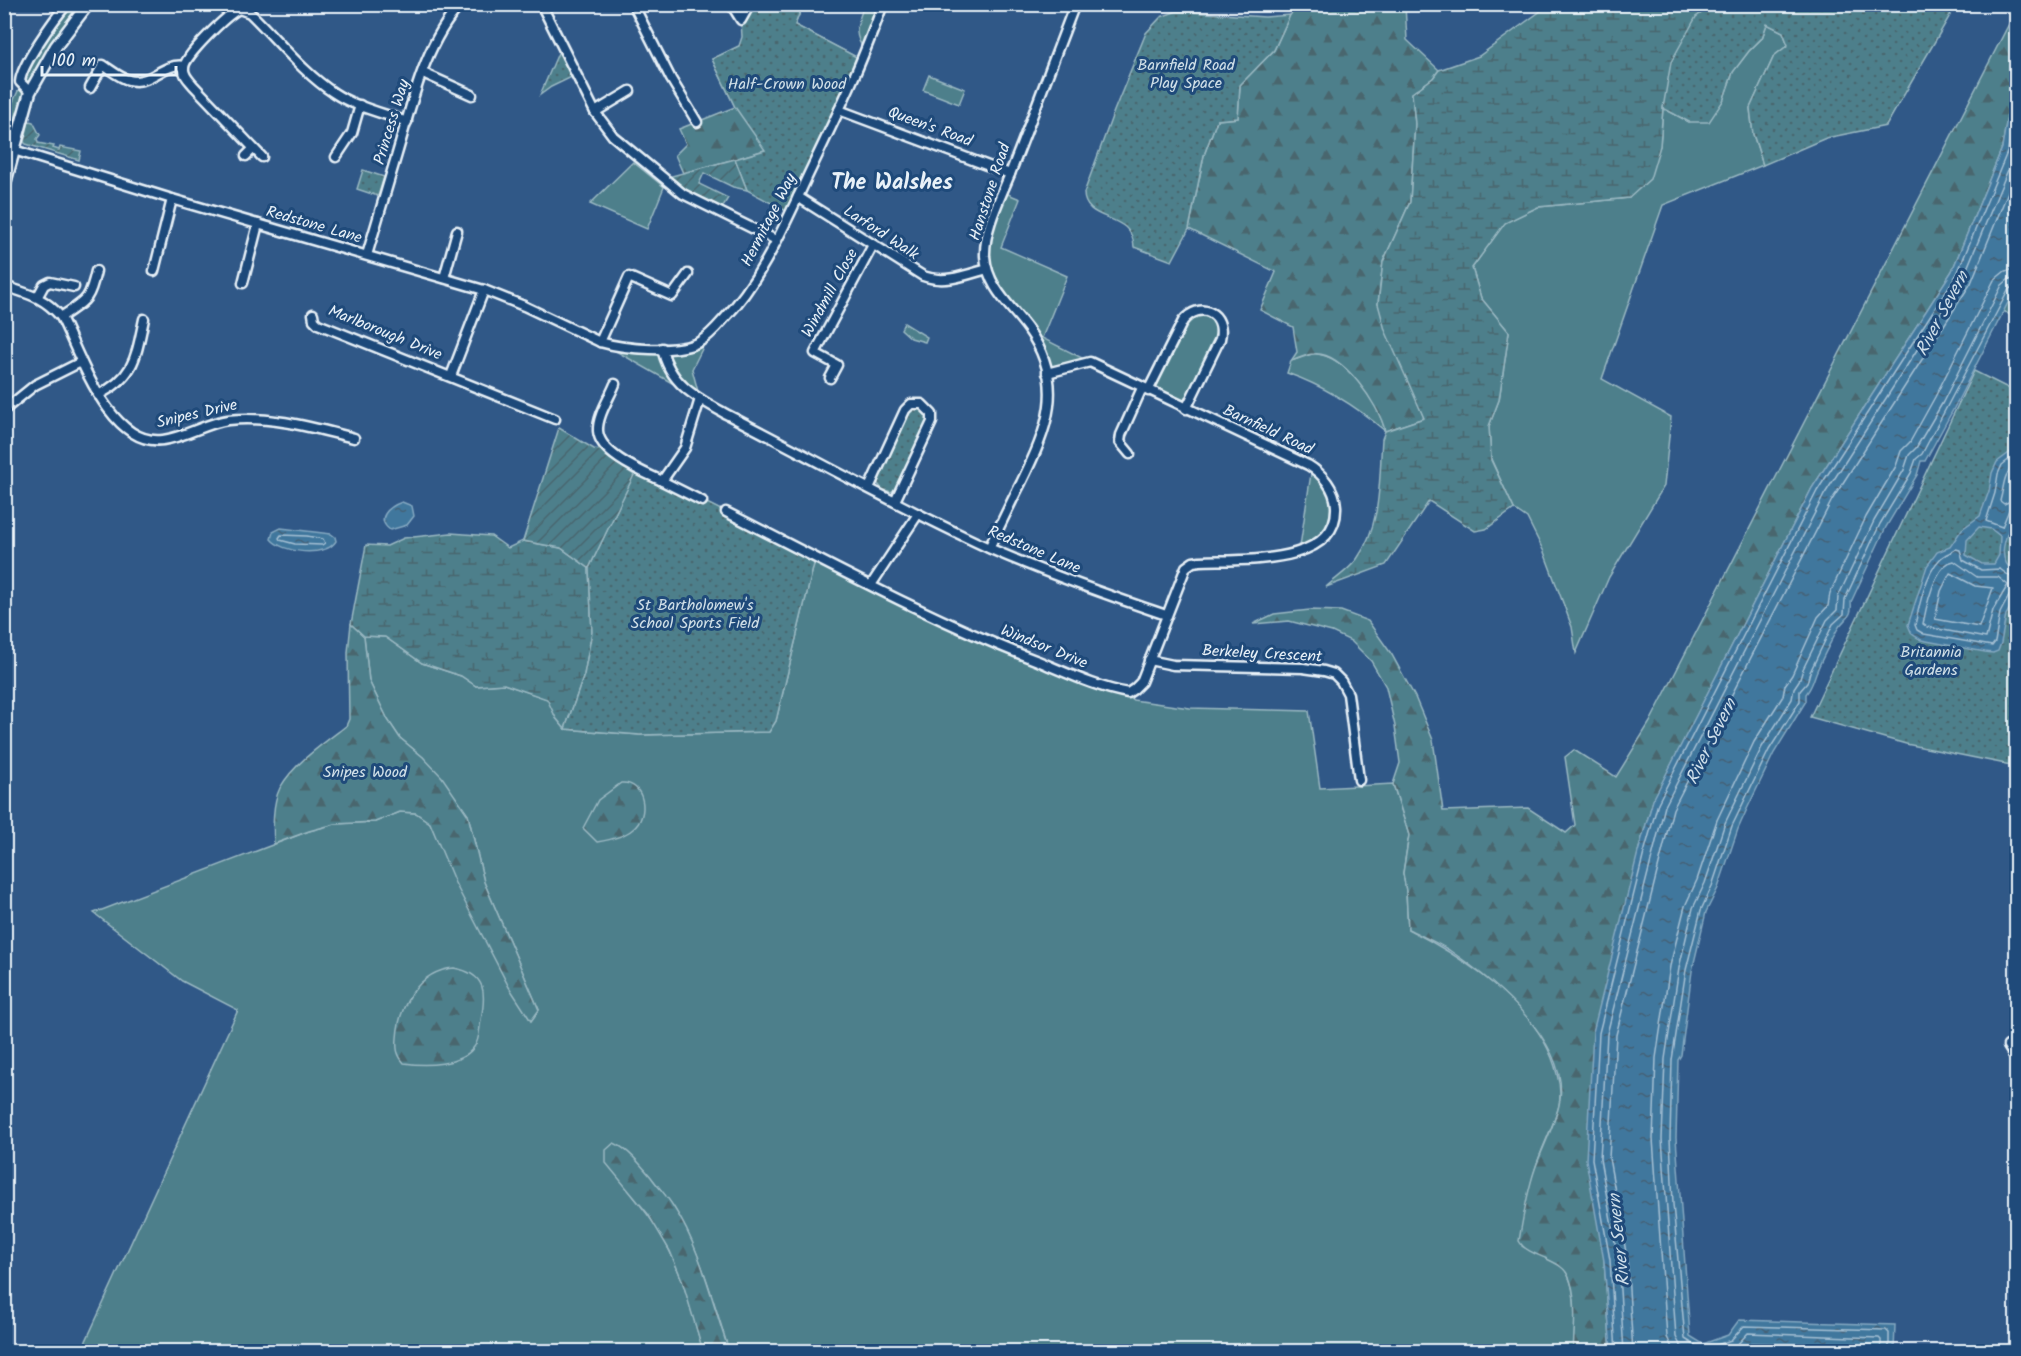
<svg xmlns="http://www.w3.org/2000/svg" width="2021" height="1356" viewBox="0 0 2021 1356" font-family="Kalam,sans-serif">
<defs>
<pattern id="forest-firs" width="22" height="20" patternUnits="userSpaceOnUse" patternTransform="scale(1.5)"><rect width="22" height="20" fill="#4d7f8b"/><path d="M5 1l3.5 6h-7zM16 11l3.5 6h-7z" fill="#4a666e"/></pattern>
<pattern id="wetland-marsh" width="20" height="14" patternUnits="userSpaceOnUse" patternTransform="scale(1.5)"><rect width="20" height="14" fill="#4d7f8b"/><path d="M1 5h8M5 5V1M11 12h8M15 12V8" fill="none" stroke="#4a666e"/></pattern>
<pattern id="park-dots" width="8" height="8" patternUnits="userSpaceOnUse" patternTransform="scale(1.5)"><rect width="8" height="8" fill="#4d7f8b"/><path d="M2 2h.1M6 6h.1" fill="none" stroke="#4a666e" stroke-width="1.8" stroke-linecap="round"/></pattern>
<pattern id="garden-furrows" width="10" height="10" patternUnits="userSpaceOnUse" patternTransform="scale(1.5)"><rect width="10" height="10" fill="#4d7f8b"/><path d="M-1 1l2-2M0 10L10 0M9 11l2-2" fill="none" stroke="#4a666e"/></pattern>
<pattern id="water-ripples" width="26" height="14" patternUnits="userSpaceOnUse" patternTransform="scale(1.5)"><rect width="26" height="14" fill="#41779d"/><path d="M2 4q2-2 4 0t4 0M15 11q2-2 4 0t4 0" fill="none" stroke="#446074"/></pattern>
</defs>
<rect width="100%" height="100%" fill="#305887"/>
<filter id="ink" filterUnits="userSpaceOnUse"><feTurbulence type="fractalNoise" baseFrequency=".0167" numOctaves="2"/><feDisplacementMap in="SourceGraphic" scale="12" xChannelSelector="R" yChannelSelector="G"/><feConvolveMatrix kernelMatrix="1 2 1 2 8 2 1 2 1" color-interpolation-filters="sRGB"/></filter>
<g filter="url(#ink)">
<g fill="#4d7f8b" stroke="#9ab8c2" stroke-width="1.5">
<path d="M71 5 77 4 80 8 30 84 26 83C22 70 61 17 71 5Z"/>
<path d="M864 5H883L866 51C851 35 858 23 864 5Z"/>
<polygon points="1767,24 1783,32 1788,45 1774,56 1750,108 1753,134 1763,165 1663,205 1602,379 1671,417 1664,486 1609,577 1576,653 1572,627 1544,552 1527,518 1514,509 1491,459 1489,426 1499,400 1509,332 1481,298 1472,268 1504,223 1538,207 1629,198 1660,146 1663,108 1689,122 1723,101 1733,72 1749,51 1762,38"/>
<polygon points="929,75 965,89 959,104 923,90"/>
<polygon points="19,89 24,95 12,126 5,132 5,112 11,106"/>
<polygon points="633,162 664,187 647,229 590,204"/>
<polygon points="1003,192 1020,199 1001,247 1067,276 1042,338 1090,362 1047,373 1042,357 987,269 985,255"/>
<polygon points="1209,311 1223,328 1186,409 1148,391 1189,314"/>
<polygon points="703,339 704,345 692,369 700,399 600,342 662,348"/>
<path d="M1315 353C1321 355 1328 356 1333 359 1354 371 1380 407 1385 431 1356 406 1324 386 1287 373L1291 361Z"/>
<polygon points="1312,467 1334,496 1330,530 1299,553"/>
<path d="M817 558 953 625 1120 692 1133 700 1190 708 1309 711 1320 788 1393 784 1409 835 1403 873 1406 891 1408 929C1466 959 1541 1007 1557 1074 1560 1084 1561 1095 1559 1106 1553 1128 1541 1148 1535 1170 1528 1194 1526 1221 1522 1246 1533 1253 1555 1260 1563 1268 1579 1285 1575 1331 1573 1351H729C714 1303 701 1252 674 1208 666 1195 655 1183 645 1170L620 1179C633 1196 646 1211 657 1228 681 1266 691 1309 703 1351L43 1352 85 1343 238 1010 182 981 94 913 309 831 335 824 375 822 400 812 416 813 430 823C461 890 491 958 531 1021L539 1010 484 882 468 815 423 757 400 738 388 720 369 681 364 636 385 637 422 663 461 676 476 686 504 684 548 699 556 718 565 729 640 735 769 732 776 721 814 564Z"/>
</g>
<g fill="url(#forest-firs)" stroke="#9ab8c2" stroke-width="1.5">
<polygon points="803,5 795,25 862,60 810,136 735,159 683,173 675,155 686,144 679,129 735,107 712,59 739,46"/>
<path d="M1302 5H1405L1407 40 1439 70 1433 78 1412 93 1415 124 1410 202 1383 262 1378 304 1424 418 1385 431C1380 406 1342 351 1314 354 1306 354 1298 359 1291 361L1297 352 1293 327 1260 310 1276 272 1189 229 1204 155 1217 120 1238 118 1240 85 1274 50 1290 15Z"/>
<path d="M2016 19V61L2002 148 1952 271 1812 488 1653 801 1638 852 1604 1261 1611 1351H1573C1574 1331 1580 1280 1561 1267 1557 1263 1550 1261 1545 1258 1535 1254 1524 1250 1519 1241 1523 1217 1527 1192 1535 1169 1542 1148 1554 1127 1559 1105 1573 1044 1493 980 1449 950 1436 942 1422 936 1408 929L1406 891 1403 873 1409 835 1393 784 1400 763 1395 726 1386 687 1371 661 1351 641 1332 632 1289 621 1253 624 1274 614 1310 610 1341 611 1368 621 1392 655 1415 697 1433 740 1443 811 1528 808 1566 833 1575 825 1565 757 1574 750 1616 777 1650 722 2011 20Z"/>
<polygon points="904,323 927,337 925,342 911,338 901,329"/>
<path d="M351 624 364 636 369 681 388 720 400 738 423 757 442 777 468 815 484 882 539 1010 531 1021 509 987 455 883 430 823 416 813 400 812 375 822 335 824 309 831 274 844C273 826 272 804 280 788 293 764 325 742 346 726L349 719 348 652Z"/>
<path d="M621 783C645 781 650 816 633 829 624 837 609 840 597 842L583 828 598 800Z"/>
<path d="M454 968C487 974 486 993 481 1020 479 1029 480 1040 474 1047 461 1066 425 1066 404 1063 397 1055 396 1049 397 1038 399 1005 419 971 454 968Z"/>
<path d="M614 1143C628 1149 641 1165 651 1177 658 1187 667 1196 673 1206 702 1250 712 1303 729 1351H703L682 1280 670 1251 648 1214 606 1163V1150Z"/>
</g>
<g fill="url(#wetland-marsh)" stroke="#9ab8c2" stroke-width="1.5">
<path d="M1549 5H1713L1696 17 1663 108 1660 146 1650 179 1629 198 1538 207 1505 223 1472 268 1481 298 1509 332 1499 400 1489 426 1491 460 1514 509 1486 529 1475 531 1429 501 1386 565 1326 587C1336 578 1349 570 1357 559 1382 523 1379 481 1382 439L1385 431 1424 418 1385 330 1378 304 1383 262 1410 202 1415 124 1412 93 1433 78 1439 70 1479 56Z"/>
<polygon points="451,533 491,536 508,548 523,541 561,548 589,568 592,632 584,675 565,729 556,718 547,699 504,684 476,686 461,676 422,663 385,637 364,636 351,624 366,545 387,546 404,538"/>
</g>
<g fill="url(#park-dots)" stroke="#9ab8c2" stroke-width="1.5">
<polygon points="803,4 795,25 862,60 790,213 747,190 735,159 765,150 735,107 712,59 739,46 742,37 741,20 750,5"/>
<polygon points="1713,5 1713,4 1956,5 1886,126 1826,138 1763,165 1753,134 1750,108 1774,56 1788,45 1783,32 1767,24 1762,38 1749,51 1733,72 1723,101 1709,122 1689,122 1663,108 1671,62 1696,17"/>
<path d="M1177 11 1265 17 1290 15 1274 50 1240 85 1238 118 1217 120 1204 155 1189 229 1172 261 1134 247C1133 211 1084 224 1084 193L1114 111 1146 33 1161 17Z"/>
<polygon points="561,46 576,75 551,87 540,95"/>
<polygon points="363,170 384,177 378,196 357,189"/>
<polygon points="2016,287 2016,318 2003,311"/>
<polygon points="1974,371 2016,392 2016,766 1906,744 1810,717"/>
<polygon points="915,407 918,407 928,414 927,424 897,487 891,492 882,489 878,484 878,477 909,412"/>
<polygon points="637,468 817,558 814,564 776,721 769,732 640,735 565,729 584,675 592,632 589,568"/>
</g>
<g fill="url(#garden-furrows)" stroke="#9ab8c2" stroke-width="1.5">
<polygon points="29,121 33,122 40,135 37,139 38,143 54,146 53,148 59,150 60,147 81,151 79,160 26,144 24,142"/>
<polygon points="735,159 747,190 733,187 704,173 699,184 728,198 722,208 692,193 668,177"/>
<polygon points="559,428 594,449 601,450 607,457 634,475 589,568 561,548 523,541"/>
</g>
<g fill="url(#water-ripples)" stroke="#84a8c1" stroke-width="1.5" fill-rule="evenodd">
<path d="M2016 61V287L1954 408 1925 461H1921L1917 475 1886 527 1851 602C1853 619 1844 617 1837 630 1830 644 1822 658 1816 673 1813 681 1812 687 1806 694V701L1774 753 1747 809 1738 829 1718 888 1706 912 1692 971 1681 1055 1678 1060 1676 1138 1690 1336 1703 1344 1728 1335 1739 1320 1895 1325 1894 1351H1611L1604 1261 1586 1160 1593 1032 1638 852 1653 800 1812 488 1952 271 2002 148Z"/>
<path d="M2016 448C2018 461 2019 490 2016 505 2013 530 1989 554 2016 574V597L2006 615 2001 643 1998 651 1993 653 1985 652 1921 640 1912 634 1908 625 1927 566 1937 552 1950 547 1962 529 1980 516 1989 491 1992 473 1997 462ZM1979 527 1991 529 2000 536 1999 555 1994 564H1982L1966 555 1967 540Z"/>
<path d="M402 502 412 506 414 516 407 525 390 530C375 519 388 507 402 502Z"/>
<path d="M281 528 331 534 335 537 336 541C326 558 282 553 271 539L273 532Z"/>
</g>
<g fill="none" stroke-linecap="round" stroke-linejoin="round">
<g stroke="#a5c0d4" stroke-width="1.5">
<polyline points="2016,454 2002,465 1998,474 1995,493 1986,521 2002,527 2009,510 2016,507"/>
<path d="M2016 464C2002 475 2005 484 2000 501L2004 504 2016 499"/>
<polygon points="281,535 307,536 323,539 325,543 322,545 295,544 280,540 279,538"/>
<path d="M1954 561 1977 577H1998L2008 585 1993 610 1986 638 1927 627 1923 624C1926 608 1935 563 1954 561Z"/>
<polygon points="1950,573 1975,586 1993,588 1979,627 1935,619 1941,591"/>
<path d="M2016 578H2012L2000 569 1981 570 1963 560 1960 550 1956 549C1951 553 1944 554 1940 559 1926 573 1919 606 1915 625L1917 630 1924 634 1992 646 1995 642 2000 613 2009 596 2016 594"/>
<polyline points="1616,1352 1610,1260 1592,1159 1599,1033 1644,853 1658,803 1817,491 1957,274 2008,150 2016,98"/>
<polyline points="1624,1352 1618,1259 1600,1159 1607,1034 1665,806 1824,495 1963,278 2015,153 2016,144"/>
<polyline points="1633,1352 1627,1258 1609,1158 1616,1035 1673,809 1832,500 1971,283 2016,172"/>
<polyline points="1674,1352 1667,1337 1653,1139 1656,1058 1670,966 1685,906 1697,880 1717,820 1754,742 1783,696 1785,685 1792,675 1818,617 1828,606 1830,593 1866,517 1896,466 1901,451 1910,442 1935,397 1994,280 2005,271 2016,269"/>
<polyline points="1690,1352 1680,1345 1676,1337 1662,1139 1665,1059 1679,968 1693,908 1705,883 1725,823 1762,747 1792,699 1794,688 1800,679 1803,669 1827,620 1837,610 1838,597 1874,521 1904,470 1909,455 1916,448 1943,402 2002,285 2009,279 2016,278"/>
<polyline points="1722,1352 1736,1346 1748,1333 1879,1338 1881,1340 1881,1352"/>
<polyline points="1743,1352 1752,1343 1869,1346 1872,1352"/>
<polyline points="1889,1352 1889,1333 1886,1330 1744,1326 1731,1340 1703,1350 1685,1339 1673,1204 1670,1138 1672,1060 1686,970 1701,910 1712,886 1732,826 1769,750 1800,701 1800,691 1807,683 1810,672 1833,624 1844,614 1845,599 1880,524 1911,473 1916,459 1922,454 2009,289 2016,285"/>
</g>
<defs>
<g id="minor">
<polyline points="541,4 595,112 613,136 683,194 776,240"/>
<polyline points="633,4 671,79 697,122"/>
<polyline points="731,4 741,20 750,4"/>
<polyline points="423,73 472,95"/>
<path d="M90 88 103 65C111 70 120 78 129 80 150 86 163 62 184 66"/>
<path d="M30 92 20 82C21 65 55 18 67 4"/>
<polyline points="839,110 1010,174"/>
<polyline points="595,112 630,91"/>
<path d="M4 147 172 199 484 290 524 306 600 342C624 349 677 354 699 342 708 337 716 328 723 320 763 279 787 219 812 167 838 113 863 61 883 4"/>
<polyline points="246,156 253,149"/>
<path d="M262 157 193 85C189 80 183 75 184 68 184 56 227 15 239 9L250 13C276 38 303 73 334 93 355 107 383 113 407 122"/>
<polyline points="336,157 352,133 360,105"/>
<path d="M798 197 923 276C945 284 966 275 987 269"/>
<path d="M367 255C377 222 387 188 397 154 412 104 424 44 461 4"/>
<polyline points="154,271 172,199"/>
<polyline points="444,278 457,231"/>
<polyline points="243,283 258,224"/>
<path d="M4 286C29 294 44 297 61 317 80 354 109 447 163 440 186 437 206 423 228 420 270 415 314 428 354 438"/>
<polyline points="38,296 44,285 50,282 74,287"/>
<polyline points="313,314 314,320 318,324 555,419"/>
<path d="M61 317C86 300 89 302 96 271"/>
<polyline points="600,342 629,277 672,296 688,274"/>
<path d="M662 348C669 384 697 398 726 414 814 459 901 508 991 549 1048 574 1107 595 1166 615"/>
<polyline points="451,376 484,290"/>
<polyline points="830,378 837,365 815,353 873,245"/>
<path d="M615 384C610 397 597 416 598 431 600 455 643 472 662 481L685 448 700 399"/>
<path d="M1148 391 1183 321C1200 300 1226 313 1220 339L1186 409"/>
<path d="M98 395C135 377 136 356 144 319"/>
<polyline points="4,410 35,385 81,362"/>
<polyline points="1130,454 1120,442 1121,435 1142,388"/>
<polyline points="662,481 702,501"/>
<polyline points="869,488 905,410 911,404 922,404 932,414 932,422 895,501"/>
<path d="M726 512C829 564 931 620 1038 661 1067 673 1098 688 1128 693L1134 689 1141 682 1186 567 1193 562 1200 561C1239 559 1339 567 1336 506 1335 489 1323 474 1308 465L1090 362 1047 373"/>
<path d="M989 548C1000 526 1010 504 1021 483 1047 430 1067 384 1028 329 1011 306 987 287 985 256 984 229 1000 199 1010 174 1032 118 1053 61 1075 4"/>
<polyline points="871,585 918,514"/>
<polyline points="1149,660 1173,665 1303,668 1324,671 1334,674 1341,681 1348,694 1359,780"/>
<polyline points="2008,1046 2016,1059"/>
</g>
<polyline id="major" points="4,187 30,92 56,46 88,4"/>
</defs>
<use href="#minor" stroke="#e8f1f8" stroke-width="13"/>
<use href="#major" stroke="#e8f1f8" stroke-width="15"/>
<use href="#minor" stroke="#1f4a7a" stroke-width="8"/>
<use href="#major" stroke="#1f4a7a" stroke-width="10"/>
</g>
</g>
<g text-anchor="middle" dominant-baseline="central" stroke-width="6" stroke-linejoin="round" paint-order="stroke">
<g font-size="16" fill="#d1e0e8" stroke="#1f4a7a">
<text x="1186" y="65">Barnfield Road<tspan x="1186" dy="18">Play Space</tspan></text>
<text x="787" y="84">Half-Crown Wood</text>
<text x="695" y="605">St Bartholomew's<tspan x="695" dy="18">School Sports Field</tspan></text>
<text x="1931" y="652">Britannia<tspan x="1931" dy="18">Gardens</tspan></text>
<text x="365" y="772">Snipes Wood</text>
</g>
<g font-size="16" fill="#e8f1f8" stroke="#1f4a7a">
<text transform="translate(392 122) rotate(-73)">Princess Way</text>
<text transform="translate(930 127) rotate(20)">Queen's Road</text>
<text transform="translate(990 192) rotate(-72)">Hanstone Road</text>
<text transform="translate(769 220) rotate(-63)">Hermitage Way</text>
<text transform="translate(314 225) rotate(16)">Redstone Lane</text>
<text transform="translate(881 233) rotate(33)">Larford Walk</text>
<text transform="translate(830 293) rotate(-61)">Windmill Close</text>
<text transform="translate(385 333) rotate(22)">Marlborough Drive</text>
<text transform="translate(197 414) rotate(-13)">Snipes Drive</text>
<text transform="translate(1268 430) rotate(25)">Barnfield Road</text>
<text transform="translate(1034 550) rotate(23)">Redstone Lane</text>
<text transform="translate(1044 647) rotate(22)">Windsor Drive</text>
<text transform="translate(1262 654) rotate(3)">Berkeley Crescent</text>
</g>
<g font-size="18" font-style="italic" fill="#cfdfea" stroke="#1f4a7a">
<text transform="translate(1943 314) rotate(-62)">River Severn</text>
<text transform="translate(1712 742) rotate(-64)">River Severn</text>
<text transform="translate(1620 1240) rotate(-96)">River Severn</text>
</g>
<g font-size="22" font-weight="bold" fill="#e8f1f8" stroke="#1f4a7a">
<text x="892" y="183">The Walshes</text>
</g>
</g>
<rect width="2021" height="1356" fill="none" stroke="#1f4a7a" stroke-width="24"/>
<rect x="12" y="12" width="1997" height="1332" fill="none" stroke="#e8f1f8" stroke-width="2" filter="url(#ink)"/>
<path d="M42 66v9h134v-9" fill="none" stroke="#e8f1f8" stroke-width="3"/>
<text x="51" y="66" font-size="18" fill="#e8f1f8" stroke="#1f4a7a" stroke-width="4.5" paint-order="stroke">100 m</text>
</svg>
